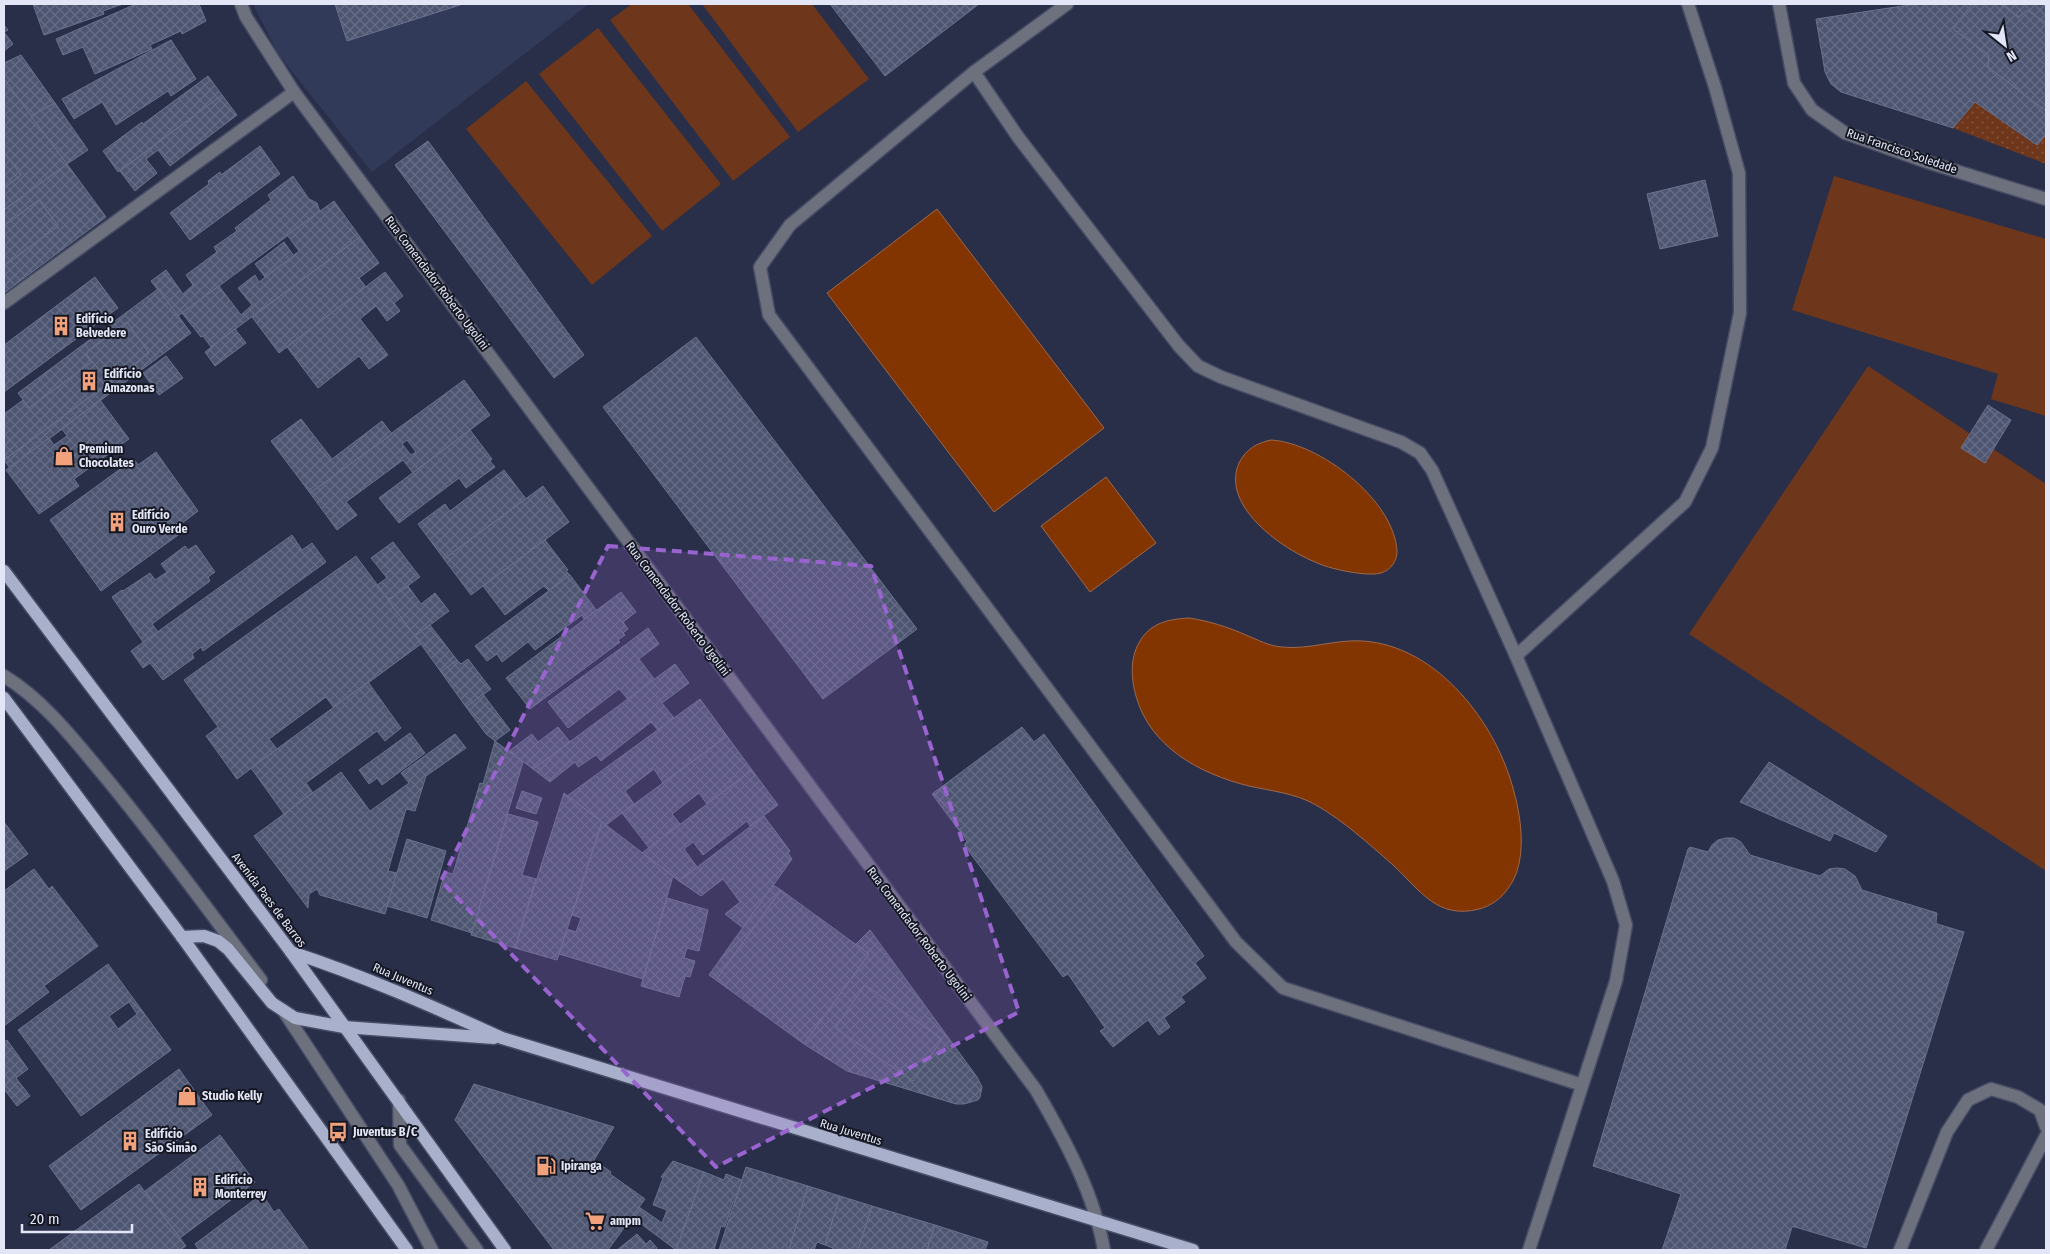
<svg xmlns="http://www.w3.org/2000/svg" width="2050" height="1254" viewBox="0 0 2050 1254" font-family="'Fira Sans Condensed',sans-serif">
<defs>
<pattern id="park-dots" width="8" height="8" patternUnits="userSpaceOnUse" patternTransform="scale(1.25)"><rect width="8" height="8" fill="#6e361a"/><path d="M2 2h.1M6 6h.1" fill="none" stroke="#82533c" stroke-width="1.8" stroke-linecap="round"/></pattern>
<pattern id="building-cross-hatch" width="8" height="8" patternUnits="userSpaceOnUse" patternTransform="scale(1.25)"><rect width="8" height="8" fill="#4d5571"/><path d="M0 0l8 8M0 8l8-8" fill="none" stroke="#666d86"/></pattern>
</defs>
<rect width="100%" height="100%" fill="#292f49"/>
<polygon fill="#323a59" points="253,4 589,4 372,172 279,55"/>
<g fill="#6e361a">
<polygon points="632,4 688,4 790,137 733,181 610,20"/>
<polygon points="702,4 812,4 869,79 798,132"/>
<polygon points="598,28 721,184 662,231 539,74"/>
<polygon points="526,81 652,236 592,285 466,129"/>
<polygon points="1834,176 2046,239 2046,416 1991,399 1998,374 1792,310"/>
<polygon points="1868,366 2046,484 2046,871 1689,634"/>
</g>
<polygon fill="url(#park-dots)" points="1975,102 2036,145 2046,135 2046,164 1953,128"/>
<g fill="#823401" stroke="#9f694b">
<polygon points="937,209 1104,428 994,512 827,293"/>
<path d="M1271 440C1320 443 1394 500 1397 551 1397 561 1391 570 1381 573 1370 576 1348 572 1336 569 1298 561 1218 511 1239 463 1246 449 1257 443 1271 440Z"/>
<polygon points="1106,477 1156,543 1090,592 1041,526"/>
<path d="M1189 618C1209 621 1228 627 1246 635 1258 640 1269 646 1282 647 1309 650 1336 639 1363 641 1438 646 1497 724 1514 792 1522 821 1527 862 1509 887 1502 898 1491 906 1479 909 1437 920 1419 889 1393 865 1369 844 1344 821 1316 805 1295 793 1271 791 1249 786 1200 774 1150 747 1136 696 1131 679 1130 658 1139 643 1149 623 1169 619 1189 618Z"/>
</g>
<g fill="url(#building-cross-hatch)" stroke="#69718e" fill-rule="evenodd">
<polygon points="33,4 123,4 103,11 104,14 44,35"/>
<polygon points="136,4 199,4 206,21 182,34 181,31 150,45 152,49 95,74 83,47 63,55 56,39"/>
<polygon points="335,4 463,4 347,41"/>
<polygon points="830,4 979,4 885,76"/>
<polygon points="1916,4 1972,4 1953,29 1989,55 1988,67 2046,111 2046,135 2037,145 1975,102 1953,128 1841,92 1831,84 1825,72 1816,19"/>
<polygon points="1972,4 2001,4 2019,17 2027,10 2046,23 2046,111 1988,67 1989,55 1953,29"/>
<polygon points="2001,4 2046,4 2046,23 2027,10 2019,17"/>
<polygon points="4,25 8,30 4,32 13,44 4,51"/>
<polygon points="171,40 196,79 171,96 168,91 116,125 102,102 74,119 62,99"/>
<polygon points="21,55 55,103 31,116 4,79 4,63"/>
<polygon points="208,76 222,95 118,172 103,151 142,122 143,124"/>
<polygon points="4,79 67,164 4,210 4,188 21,175 4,152"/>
<polygon points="222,95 237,115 170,166 158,150 146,159 157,173 135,191 120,171"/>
<polygon points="55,103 88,150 67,164 31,116"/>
<polygon points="428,141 584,355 554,378 395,165"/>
<polygon points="260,146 280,174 190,240 170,213 209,184 208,181 220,172 221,175"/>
<polygon points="4,152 21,175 4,188"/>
<polygon points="67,164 106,217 4,293 4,266 58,226 39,200 4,226 4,210"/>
<polygon points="293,176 309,199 317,203 320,212 178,316 151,281 166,270 183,294 193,285 186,275 217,252 214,247 237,231 235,228 271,200 268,195"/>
<polygon points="1705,180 1718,236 1660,249 1647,194"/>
<polygon points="39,200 58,226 4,266 4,226"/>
<polygon points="334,201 360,237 211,347 203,336 201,337 182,313 219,286 241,315 252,305 238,288 255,275 259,282 299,251 287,235"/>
<polygon points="360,237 379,263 359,278 366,287 279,353 252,317"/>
<polygon points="284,242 294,256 265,277 255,264"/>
<polygon points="385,272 403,296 394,303 400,311 387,321 376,306 360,319 388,355 369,369 359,356 318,388 287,347"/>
<polygon points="95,277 118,308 4,392 4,345"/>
<polygon points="158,289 191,333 10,468 4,460 149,353 127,322 86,353 92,362 29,408 18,393"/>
<polygon points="127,322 149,353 4,460 4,414 23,400 29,408 92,362 86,353"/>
<polygon points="235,329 246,343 215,366 205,352"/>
<polygon points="696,337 917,629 823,699 603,407"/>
<polygon points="166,356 183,378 159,395 143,373"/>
<path d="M464 380 490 415 413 473 403 460 346 502 357 515 337 530 310 493ZM407 440 416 452 411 455 402 444Z"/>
<polygon points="100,400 129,439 74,479 79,486 39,514 6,470 49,438 54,445 67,436 62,429"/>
<polygon points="1988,405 2011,420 1985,463 1961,448"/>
<polygon points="301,419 332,459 382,421 392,434 310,493 271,441"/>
<polygon points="470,430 492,459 490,461 495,467 466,488 459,478 399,523 379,498"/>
<polygon points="156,452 198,511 181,524 185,530 101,591 50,520 134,459 138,465"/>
<polygon points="504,470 526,499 444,559 418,524 445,504 450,511"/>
<polygon points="543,486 569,522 471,595 444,559"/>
<polygon points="292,535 302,550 312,543 326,562 203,651 201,647 192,654 194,658 163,680 150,663 143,668 131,651"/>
<polygon points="545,540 568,570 566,571 570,575 549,591 544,586 505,615 483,586"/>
<polygon points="393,542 420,577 388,600 377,585 387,578 371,558"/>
<polygon points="196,545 215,572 208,577 210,581 152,624 158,632 143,642 112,597 122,590 123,591 150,573 155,580 167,572 161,564 185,546 188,550"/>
<polygon points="356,556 421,644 334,708 326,697 269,739 277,749 237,779 206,736 218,727 184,680"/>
<polygon points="570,575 597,611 584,619 582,615 535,650 528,642 502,662 497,654 487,661 475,646"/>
<polygon points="408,586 421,604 435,593 449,611 415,636 388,600"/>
<polygon points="621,592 636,612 623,622 628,629 623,633 625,635 618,640 620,642 530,709 506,678"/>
<polygon points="430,625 457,660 441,672 415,636"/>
<polygon points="648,628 659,644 639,659 655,680 628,699 619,689 568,728 548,702"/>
<polygon points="468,659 491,689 466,707 441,672 457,660 461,664"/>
<polygon points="675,664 689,683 662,703 674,718 658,730 651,722 601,761 596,755 578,767 575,762 550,782 533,769"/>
<polygon points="368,682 401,728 385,741 377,731 306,783 313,793 284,814 251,768"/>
<polygon points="483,694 510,730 495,741 486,734 466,707"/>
<polygon points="700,699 727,736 663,783 654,769 625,791 634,804 606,825 567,796"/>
<polygon points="558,727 570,742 533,769 509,751 532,734 538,742"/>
<polygon points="1022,727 1034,742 1044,734 1204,956 1195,963 1206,978 1181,997 1185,1002 1164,1018 1170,1027 1159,1035 1148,1020 1113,1047 1100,1031 1105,1028 1068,974 1063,977 964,845 967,841 932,794"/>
<polygon points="410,733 425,753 382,785 377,778 369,784 359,770"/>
<polygon points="455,734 466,748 426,776 415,811 406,809 388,871 397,873 385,914 320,895 317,889 309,894 308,908 254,836 341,772 370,811 409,783 401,773"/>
<polygon points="727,736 752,770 707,804 699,793 672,814 680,824 649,848 622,813"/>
<polygon points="495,741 523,762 472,933 431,920 445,872 453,874 480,783 483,784"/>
<polygon points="1769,762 1887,836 1876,852 1834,833 1830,841 1740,802"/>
<polygon points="752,770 778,805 750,826 747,821 703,855 693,842 684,849 697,867 679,881 642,853"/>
<polygon points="522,791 542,798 536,814 516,808"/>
<polygon points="564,793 602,822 557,960 515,948"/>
<polygon points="508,814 538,822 522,875 536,879 515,948 471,935"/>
<polygon points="764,816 790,851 788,853 792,859 743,928 725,914 740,902 723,879 701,896 679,881"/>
<polygon points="4,822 28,854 4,871"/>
<polygon points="602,822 673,876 643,979 559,954 567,929 576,932 581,918 572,915"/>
<polygon points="1726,838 1734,838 1741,842 1750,855 1820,876 1829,869 1837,868 1845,869 1855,876 1862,890 1937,913 1936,922 1937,924 1964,932 1866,1248 1795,1227 1792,1227 1785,1250 1662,1250 1681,1194 1593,1166 1688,849 1690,847 1708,852 1712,845 1718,840"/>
<polygon points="407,839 446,851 427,918 387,906"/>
<polygon points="34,869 49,889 52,886 98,946 44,986 49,992 4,1026 4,891"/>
<polygon points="773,885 781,890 716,980 709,975"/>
<polygon points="781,890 869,954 804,1044 716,980"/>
<polygon points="667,898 708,910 699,951 687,948 684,958 695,961 690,977 685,976 679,997 641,986"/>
<polygon points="870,930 977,1077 982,1087 980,1097 978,1100 964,1104 956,1104 847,1071 804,1044 869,954 856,944"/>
<path d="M108 964 171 1050 81 1116 18 1030ZM129 1002 137 1014 118 1029 109 1016Z"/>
<polygon points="865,985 942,1039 913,1081 835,1028"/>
<polygon points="7,1040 28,1069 16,1078 30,1096 17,1106 4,1089 4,1042"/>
<polygon points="179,1069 212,1115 81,1210 49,1166"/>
<polygon points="474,1084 614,1127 594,1160 611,1172 610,1174 645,1199 608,1250 554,1250 455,1120"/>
<polygon points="220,1135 255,1182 180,1238 145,1191"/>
<polygon points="673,1161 704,1172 676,1250 632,1217 639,1207 662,1223 667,1210 653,1205 663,1178 661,1177"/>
<polygon points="746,1167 808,1186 789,1250 719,1250"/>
<polygon points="704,1172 724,1180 726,1174 742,1180 735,1202 733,1202 725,1227 721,1226 714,1250 676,1250"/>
<polygon points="139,1184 186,1246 180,1250 49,1250"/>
<polygon points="808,1186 840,1196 825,1245 817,1242 814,1250 789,1250"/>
<polygon points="262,1194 274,1212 279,1209 309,1250 199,1250 195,1244"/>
<polygon points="840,1196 872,1206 858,1250 832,1250 833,1248 825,1245"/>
<polygon points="872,1206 935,1225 927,1250 858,1250"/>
<polygon points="935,1225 988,1242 985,1250 927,1250"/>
<polygon points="637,1234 646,1244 650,1240 657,1248 655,1250 617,1250"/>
</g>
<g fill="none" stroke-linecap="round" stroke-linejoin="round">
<defs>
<g id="minor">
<path d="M241 4 246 17 294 92 1036 1090C1065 1140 1094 1193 1104 1250"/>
<polyline points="1067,4 974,72 1018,137 1179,346 1198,366 1221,377 1401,442 1420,453 1432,470 1516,656 1613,881 1626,925 1616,981 1529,1250"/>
<polyline points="1779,4 1794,83 1812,110 1845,133 1927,162 2046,199"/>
<polyline points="974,72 790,225 760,267 769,315 1236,942 1283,988 1582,1085"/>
<polyline points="4,303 294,92"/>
<polyline points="1516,656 1685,502 1712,448 1740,313 1739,173 1715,87 1688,4"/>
<path d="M4 676C42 699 72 737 101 772 157 839 208 910 261 980"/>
<polyline points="283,1010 398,1185 432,1250"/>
<polyline points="399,1100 400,1145 477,1250"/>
<polyline points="1900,1250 1947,1132 1968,1100 1991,1089 2018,1097 2040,1110 2046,1127"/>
<polyline points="1986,1250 2046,1136"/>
</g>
<g id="major">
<polyline points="4,571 291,952 505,1250"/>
<polyline points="4,698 182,937 407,1250"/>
<polyline points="182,937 204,936 218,941 228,949 272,1003 295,1018 344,1027 494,1038"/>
<path d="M291 952C364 976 432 1006 502 1038L1193 1250"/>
</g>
</defs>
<use href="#minor" stroke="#474c65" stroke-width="15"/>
<use href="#major" stroke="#474c65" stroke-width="15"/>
<use href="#minor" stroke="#6d717e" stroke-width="12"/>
<use href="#major" stroke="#a8b0cb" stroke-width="12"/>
</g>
<path fill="#9a64d0" fill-opacity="0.2" stroke="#9a64d0" stroke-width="4" stroke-dasharray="10 6" stroke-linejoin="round" d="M608 546 871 566 1019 1012 716 1167 441 881Z"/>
<defs>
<symbol id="building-bare" viewBox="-9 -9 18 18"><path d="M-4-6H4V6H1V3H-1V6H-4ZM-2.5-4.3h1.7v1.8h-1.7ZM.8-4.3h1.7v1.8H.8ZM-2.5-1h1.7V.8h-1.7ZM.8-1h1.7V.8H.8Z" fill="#f1a17c" stroke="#151823" stroke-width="2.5" paint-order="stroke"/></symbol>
<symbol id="shop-bare" viewBox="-9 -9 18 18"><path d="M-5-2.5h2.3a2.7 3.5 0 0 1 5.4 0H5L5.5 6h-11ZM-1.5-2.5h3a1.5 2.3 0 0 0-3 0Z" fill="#f1a17c" stroke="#151823" stroke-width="2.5" paint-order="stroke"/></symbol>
<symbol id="bus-bare" viewBox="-9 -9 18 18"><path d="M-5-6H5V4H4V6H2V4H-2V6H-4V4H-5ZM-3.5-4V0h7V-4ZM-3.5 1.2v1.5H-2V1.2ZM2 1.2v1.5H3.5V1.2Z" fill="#f1a17c" stroke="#151823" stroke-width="2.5" paint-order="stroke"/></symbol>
<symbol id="fuel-bare" viewBox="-9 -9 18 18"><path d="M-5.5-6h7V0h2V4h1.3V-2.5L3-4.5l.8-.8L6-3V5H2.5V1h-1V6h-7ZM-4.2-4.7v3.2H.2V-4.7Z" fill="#f1a17c" stroke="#151823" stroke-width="2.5" paint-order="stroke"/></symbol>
<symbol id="supermarket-bare" viewBox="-9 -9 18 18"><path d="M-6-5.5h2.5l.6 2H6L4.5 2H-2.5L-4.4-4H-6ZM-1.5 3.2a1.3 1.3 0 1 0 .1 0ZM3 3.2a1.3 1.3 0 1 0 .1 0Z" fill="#f1a17c" stroke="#151823" stroke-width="2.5" paint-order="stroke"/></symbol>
</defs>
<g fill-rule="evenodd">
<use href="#building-bare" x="47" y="312" width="28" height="28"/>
<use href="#building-bare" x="75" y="367" width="28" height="28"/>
<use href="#shop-bare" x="50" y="442" width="28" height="28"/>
<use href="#building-bare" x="103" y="508" width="28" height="28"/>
<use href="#shop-bare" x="173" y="1082" width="28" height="28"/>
<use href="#bus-bare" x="324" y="1118" width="28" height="28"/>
<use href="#building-bare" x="116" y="1127" width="28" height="28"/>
<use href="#fuel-bare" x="532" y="1152" width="28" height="28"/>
<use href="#building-bare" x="186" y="1173" width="28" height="28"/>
<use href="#supermarket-bare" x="581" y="1207" width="28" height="28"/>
</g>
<g text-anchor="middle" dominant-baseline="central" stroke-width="4" stroke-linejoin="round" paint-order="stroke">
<g font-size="12" fill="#e2e6f7" stroke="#151823">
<text transform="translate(1902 151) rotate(19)">Rua Francisco Soledade</text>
<text transform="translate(437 283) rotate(53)">Rua Comendador Roberto Ugolini</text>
<text transform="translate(678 609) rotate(53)">Rua Comendador Roberto Ugolini</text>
<text transform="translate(269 900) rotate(53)">Avenida Paes de Barros</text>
<text transform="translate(919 934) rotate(53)">Rua Comendador Roberto Ugolini</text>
<text transform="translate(403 979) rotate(23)">Rua Juventus</text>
<text transform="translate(851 1132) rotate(17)">Rua Juventus</text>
</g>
<g font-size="12" font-weight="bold" fill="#e2e6f7" stroke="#151823" text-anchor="start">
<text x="76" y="319">Edifício<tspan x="76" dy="14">Belvedere</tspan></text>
<text x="104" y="374">Edifício<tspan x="104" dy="14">Amazonas</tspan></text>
<text x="79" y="449">Premium<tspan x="79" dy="14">Chocolates</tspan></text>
<text x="132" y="515">Edifício<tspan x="132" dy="14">Ouro Verde</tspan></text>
<text x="202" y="1096">Studio Kelly</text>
<text x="353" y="1132">Juventus B/C</text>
<text x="145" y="1134">Edifício<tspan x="145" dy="14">São Simão</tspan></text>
<text x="561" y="1166">Ipiranga</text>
<text x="215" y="1180">Edifício<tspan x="215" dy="14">Monterrey</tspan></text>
<text x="610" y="1221">ampm</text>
</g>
</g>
<rect width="2050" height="1254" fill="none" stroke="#e2e6f7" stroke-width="10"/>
<g transform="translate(2005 45) rotate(150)" stroke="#151823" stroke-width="4" paint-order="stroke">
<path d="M0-4L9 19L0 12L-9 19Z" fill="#e2e6f7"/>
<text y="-8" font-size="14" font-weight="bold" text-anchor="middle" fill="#e2e6f7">N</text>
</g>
<path d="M22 1224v8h110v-8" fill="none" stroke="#e2e6f7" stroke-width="2.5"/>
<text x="30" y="1224" font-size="15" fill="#e2e6f7" stroke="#151823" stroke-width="4" paint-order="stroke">20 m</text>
</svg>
